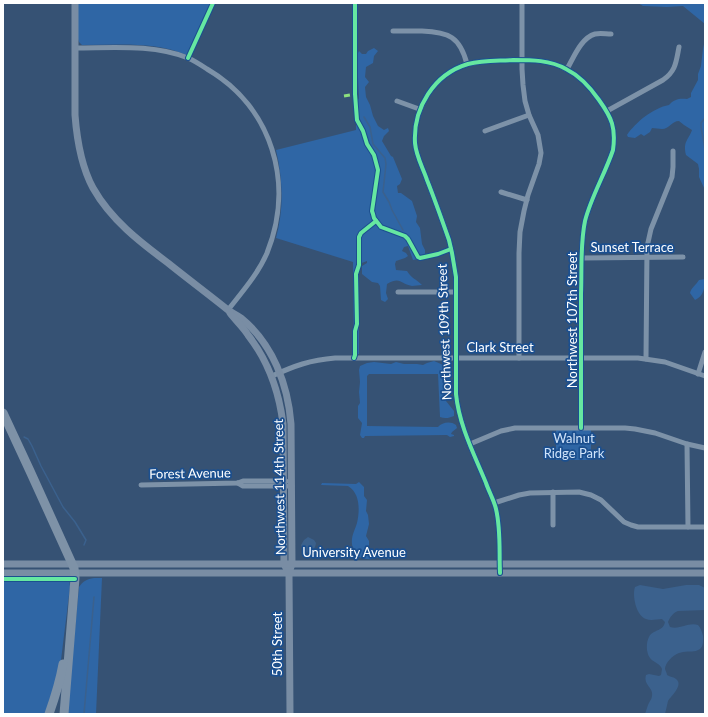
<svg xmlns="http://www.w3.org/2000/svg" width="708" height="717" viewBox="0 0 708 717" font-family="Lato,sans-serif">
<rect width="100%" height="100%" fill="#365274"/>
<g fill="#2f66a5">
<path d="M78 3H211L189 56C156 41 118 45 82 45L79 42 78 39Z"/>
<polygon points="638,3 705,3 705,24 683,6 667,7 643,6"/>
<path d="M704 44H705V190L699 177V169L698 164 686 155C683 141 688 141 692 130L684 125 679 121C672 121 669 129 662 129 659 129 655 128 652 128L650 132 644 136 641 134 635 138 628 137 627 135C636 122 653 108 669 105 674 99 680 98 687 99L691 97V93L698 80V74L701 66 703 49Z"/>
<path d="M374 48 378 51 374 56 373 63 366 67 365 77 369 82 365 87 366 97 370 105 373 116 378 126 384 130 388 128 389 131 384 136 382 141 391 156 393 157 402 179 400 184 397 186 398 193H401L412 201 417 216 416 222 420 228 422 244 425 250V254L449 249V253L413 260 408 246 404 247 402 251 406 253 408 256 405 258 396 261 395 264 396 270 407 271C411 278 416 279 422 285 418 285 415 286 412 286 400 284 401 276 387 284L386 293 388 299 385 302 381 300 380 286 378 283 372 282 362 274V266L367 263V261L359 264V354L354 355 353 262 276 238C284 209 283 180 276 150L356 130V95L359 100 357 55 359 51 362 54H366L368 51Z"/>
<path d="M705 279C705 287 704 296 695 300L690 293C691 288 696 285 699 280Z"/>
<path d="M434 361 441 364 448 370C449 373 450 376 450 379 451 384 447 387 449 392L446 397V401L454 411V416C449 418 445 419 440 417L438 374H369L367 376V426L438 427C442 422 451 421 456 425L457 428 452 432 451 434 454 435V436L450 437 447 435 367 436H365L364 438H362L360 435 362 423 358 418V406L360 403 359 392 360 382 359 370 360 366 367 363 374 362 391 364 396 362 404 364H417L423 365 427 363Z"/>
<rect x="556" y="430" width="35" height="30"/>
<path d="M359 482 364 487V496L367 500 366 511 368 515 369 524 366 536 369 541V547L367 553 370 555 391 554 392 556 391 558 389 559 385 557 380 558 375 557C371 561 364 559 359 557 358 555 358 553 357 551 355 548 352 548 352 544 351 536 355 530 357 523 360 510 360 493 348 486L321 485 322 483 356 484Z"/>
<polygon points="3,576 69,576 70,587 60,668 45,714 3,714"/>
<path d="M94 578H102L96 714H67L79 587C83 581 87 579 94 578Z"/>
</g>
<g fill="#3b618d">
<path d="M308 537 314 540 316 543C315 550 310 555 303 551L301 545 304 540Z"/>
<path d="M640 585 663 589 686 585H699L705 588V610L678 611C673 613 670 617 668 622L670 627C680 630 688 622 698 625 701 628 702 632 703 636 705 657 690 649 679 653 673 655 665 663 665 669 666 672 667 673 667 675 670 677 674 677 676 679 684 685 671 696 668 701 667 705 666 710 665 714H645C646 711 647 708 648 705 649 702 652 699 652 696 654 688 643 685 646 675L649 674 659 676 661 675 662 669C660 663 654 663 650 658 646 653 646 642 649 637 653 629 663 632 665 622L662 619C657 619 651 621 646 619 636 616 632 595 635 587Z"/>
</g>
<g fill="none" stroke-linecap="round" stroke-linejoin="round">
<g stroke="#3b618d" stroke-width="1.5">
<polyline points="364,117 370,127 373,144 385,158 386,164 383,192 389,202 392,210 403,230"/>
<polyline points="705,118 701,123 701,127 705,149"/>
<polyline points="24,437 28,439 32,446 41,466 63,507 75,522 86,540 84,545"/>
<polyline points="84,714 94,597"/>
</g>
<g stroke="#7d92a8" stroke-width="5">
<path d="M393 31C403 31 412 31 422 31 449 32 460 37 467 64"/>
<path d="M75 48C113 48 153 44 188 58 195 61 201 65 207 69 272 107 295 183 267 253 258 274 242 292 228 310"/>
<path d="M567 69C574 57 581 38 595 34 600 33 606 34 611 34"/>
<polyline points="397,101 419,109"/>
<path d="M607 111 663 80C676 71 676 62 679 47"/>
<polyline points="485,131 529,115"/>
<polyline points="501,192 527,200"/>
<polyline points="582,258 683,257"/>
<polyline points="398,292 456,292"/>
<polyline points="519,358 519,253 520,232 524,211 528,195 539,164 541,153 538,135 529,115 525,101 523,85 522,69 522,3"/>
<polyline points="646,359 647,247 651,229 672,177 673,167 673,151"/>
<polyline points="698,374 705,352"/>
<path d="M272 376C294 366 310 360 335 358H638L665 362 705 376"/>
<polyline points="470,444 501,431 515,428 625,428 635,429 655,433 687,444 705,448"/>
<polyline points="687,444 688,527"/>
<polyline points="238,483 243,486 292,486"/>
<polyline points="141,485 238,483 243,481 286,481"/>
<polyline points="553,492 553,525"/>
<polyline points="494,503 519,495 530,493 579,492 591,495 601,500 624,522 631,525 638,527 705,527"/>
<path d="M500 573C499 551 501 530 496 509 494 500 489 492 486 483 474 454 459 425 456 394V277L452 253 449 240C442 220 435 200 427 180 423 168 416 156 415 143 413 108 434 74 468 64 483 60 498 61 513 60 532 60 550 60 566 69 580 76 590 87 599 100 612 118 616 128 613 150 605 174 591 197 585 221 580 245 582 270 581 294 581 339 581 383 581 428"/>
</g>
<g stroke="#798da4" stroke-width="7">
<path d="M75 3V115C77 141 81 166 93 188 111 220 140 242 168 263 188 279 208 294 228 310 232 313 237 315 241 318 273 344 288 385 291 424L292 564 289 573 290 714"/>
<path d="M230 313C236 321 243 327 248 335 269 362 279 391 283 424L284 564 286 568"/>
<polyline points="3,564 705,564"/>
<polyline points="3,573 705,573"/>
</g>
<g stroke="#7e92a7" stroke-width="9">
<polyline points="3,413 30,471 74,568 75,578 64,714"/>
<path d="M49 714C55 697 60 681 63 664"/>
</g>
<polyline stroke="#8de07e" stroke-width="3" stroke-dasharray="6 3" stroke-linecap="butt" points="344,96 355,94"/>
<defs>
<g id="cycleway">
<polyline points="355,3 355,94 357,120 363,131 367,144 374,155 378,170 372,211 373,214 374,218 381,227 405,236 408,239 418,257 420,258 438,254 451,249"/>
<polyline points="188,58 213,3"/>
<polyline points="354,358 355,355 355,331 357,324 356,274 359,265 359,237 361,233 376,221"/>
<path d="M500 573C499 551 501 530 496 509 494 500 489 492 486 483 474 454 459 425 456 394V277L452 253 449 240C442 220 435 200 427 180 423 168 416 156 415 143 413 108 434 74 468 64 483 60 498 61 513 60 532 60 550 60 566 69 580 76 590 87 599 100 612 118 616 128 613 150 605 174 591 197 585 221 580 245 582 270 581 294 581 339 581 383 581 428"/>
<polyline points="3,579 75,579"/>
</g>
</defs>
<use href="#cycleway" stroke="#1b4f8f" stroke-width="6"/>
<use href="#cycleway" stroke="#66e7a1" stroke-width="4"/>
</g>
<g text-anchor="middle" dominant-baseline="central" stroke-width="3.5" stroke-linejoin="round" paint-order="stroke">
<g font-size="13" fill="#fff" stroke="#1b4f8f">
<text x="632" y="247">Sunset Terrace</text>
<text transform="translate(572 320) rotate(-90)">Northwest 107th Street</text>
<text transform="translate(444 332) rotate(-92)">Northwest 109th Street</text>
<text x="500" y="347">Clark Street</text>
<text transform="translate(190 473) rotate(-1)">Forest Avenue</text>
<text transform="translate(279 487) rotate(-91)">Northwest 114th Street</text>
<text x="354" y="552">University Avenue</text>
<text transform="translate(277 644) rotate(-90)">50th Street</text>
</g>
<g font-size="13" fill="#cfe3fa" stroke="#1b4f8f">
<text x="574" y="438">Walnut<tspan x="574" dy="15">Ridge Park</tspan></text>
</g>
</g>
<rect width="708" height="717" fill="none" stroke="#ffffff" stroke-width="8"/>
</svg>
